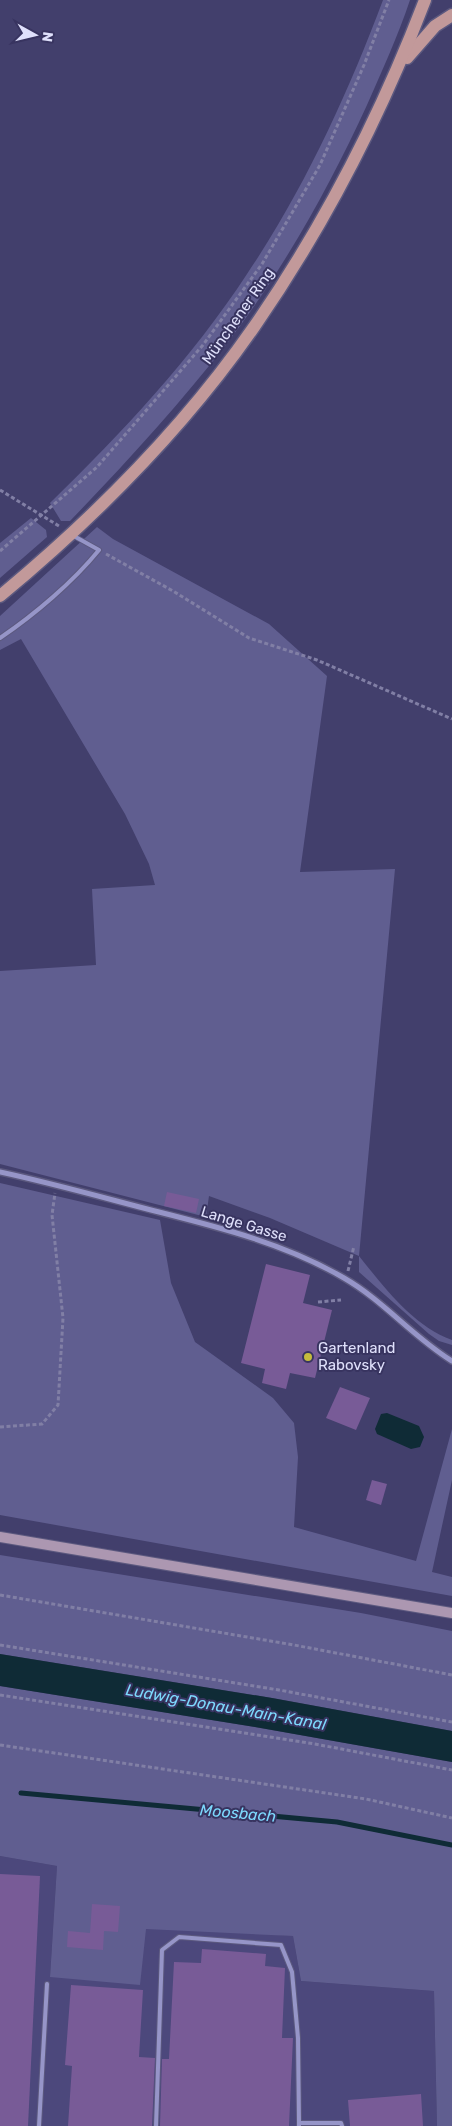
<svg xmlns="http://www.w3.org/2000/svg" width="452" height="2126" viewBox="0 0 452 2126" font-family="Rubik,sans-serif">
<rect width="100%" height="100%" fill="#423f6c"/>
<polygon fill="#4c487c" points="0,1856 57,1866 50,1977 145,1928 177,1928 293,1936 301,1981 434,1991 437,2126 0,2126"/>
<g fill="#605e90">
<path d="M383 0H410C398 36 382 71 367 105 329 188 283 270 228 342 179 405 125 464 70 521H61L50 503C122 433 192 358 247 274 304 189 347 96 383 0Z"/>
<polygon points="31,518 46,530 47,537 0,578 0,543"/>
<path d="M97 527 113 539 269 624 327 676 300 872 395 869 359 1256C384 1287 413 1326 452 1340V1345L439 1341 429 1334 359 1272V1256L270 1218 209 1196 206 1217 0 1164V971L96 965 92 889 155 885 149 864 125 814 21 639 0 650V616Z"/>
<polygon points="0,1183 160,1220 171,1283 195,1342 273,1398 294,1423 298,1457 294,1527 416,1561 452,1429 452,1480 432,1572 452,1577 452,1596 0,1515"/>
<polygon points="0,1555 361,1613 452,1631 452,1731 272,1698 0,1654"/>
<polygon points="0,1686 255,1727 452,1762 452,2126 437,2126 434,1991 301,1981 293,1936 146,1929 140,1985 50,1977 57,1866 0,1856"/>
</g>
<g fill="#0f2b36">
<polygon points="387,1413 419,1426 424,1437 420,1447 411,1449 377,1434 375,1429 381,1414"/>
<polygon points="0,1654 272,1698 452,1731 452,1762 255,1727 0,1686"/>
</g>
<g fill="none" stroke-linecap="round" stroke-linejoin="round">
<polyline stroke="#0f2b36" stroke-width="5" points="21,1793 337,1822 452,1845"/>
</g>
<g fill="#785b97">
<polygon points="167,1192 199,1199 196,1213 164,1206"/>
<polygon points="266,1264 310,1275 303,1303 332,1310 315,1378 290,1373 286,1389 262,1383 265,1369 241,1363"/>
<polygon points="340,1387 370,1398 356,1430 326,1418"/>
<polygon points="372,1480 387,1484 381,1505 366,1500"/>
<polygon points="0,1874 40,1876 28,2126 0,2126"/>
<polygon points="92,1904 120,1906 118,1932 104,1931 103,1950 67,1947 68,1931 90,1933"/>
<polygon points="202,1949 266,1954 265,1966 285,1968 282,2038 293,2038 289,2126 160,2126 162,2059 169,2059 174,1962 201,1963"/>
<polygon points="71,1985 143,1990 139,2057 155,2058 152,2126 68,2126 72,2066 65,2065"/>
<polygon points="421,2094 423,2126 350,2126 348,2100"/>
</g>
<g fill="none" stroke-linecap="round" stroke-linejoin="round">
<defs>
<g id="service">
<path d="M0 638C34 615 73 582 99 550L72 535"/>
<polyline points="39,2126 47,1984"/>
<polyline points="156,2126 162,1950 179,1937 281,1945 292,1972 298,2038 299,2123"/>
<polyline points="299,2126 299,2123 341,2123 342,2126"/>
</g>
<path id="minor" d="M0 1172C51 1183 101 1197 151 1210 218 1227 284 1243 344 1278 384 1301 413 1337 452 1361"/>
<polyline id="secondary" points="0,1537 452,1613"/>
<g id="primary">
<polyline points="407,58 435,26 452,15"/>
<path d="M0 596C94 518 184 428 254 327 324 226 381 115 425 0"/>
</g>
</defs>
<use href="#service" stroke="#5c597f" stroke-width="6"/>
<use href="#minor" stroke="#5c597f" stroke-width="8"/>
<use href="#secondary" stroke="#5c597f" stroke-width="12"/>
<use href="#primary" stroke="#5c597f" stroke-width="15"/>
<g stroke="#817fa5" stroke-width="3" stroke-dasharray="4 2.5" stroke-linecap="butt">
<polyline points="0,490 59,526"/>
<polyline points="0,551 97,467 203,345 262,264 320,165 364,65 389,0"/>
<polyline points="106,554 173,591 249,638 317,660 452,719"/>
<polyline points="348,1271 354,1246"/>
<polyline points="318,1302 341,1300"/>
<polyline points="0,1427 42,1424 58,1405 63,1318 52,1215 55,1193"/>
<polyline points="0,1595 294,1645 452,1675"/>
<polyline points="0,1645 279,1690 452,1722"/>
<polyline points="0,1695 315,1744 452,1770"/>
<polyline points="0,1745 366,1799 452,1818"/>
</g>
<use href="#service" stroke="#9695c8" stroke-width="4"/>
<use href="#minor" stroke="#9695c8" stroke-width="5"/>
<use href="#secondary" stroke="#ac97b1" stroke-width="10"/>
<use href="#primary" stroke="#c2999a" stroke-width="12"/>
</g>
<circle fill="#c5bc3d" stroke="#383460" stroke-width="2" cx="308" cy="1357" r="5"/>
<g text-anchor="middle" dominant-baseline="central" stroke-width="4" stroke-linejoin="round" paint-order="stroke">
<g font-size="15" fill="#dfe0fb" stroke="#383460">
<text transform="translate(238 316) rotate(-55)">Münchener Ring</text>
<text transform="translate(244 1224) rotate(17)">Lange Gasse</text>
</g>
<g font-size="15" fill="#dfe0fb" stroke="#383460" text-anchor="start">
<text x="318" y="1348">Gartenland<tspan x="318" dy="17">Rabovsky</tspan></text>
</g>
<g font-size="16" font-style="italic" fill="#7dd9fd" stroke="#383460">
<text transform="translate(226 1707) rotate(10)">Ludwig-Donau-Main-Kanal</text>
<text transform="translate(238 1813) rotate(5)">Moosbach</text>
</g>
</g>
<g transform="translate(35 35) rotate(98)" stroke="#383460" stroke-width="4" paint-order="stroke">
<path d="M0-4L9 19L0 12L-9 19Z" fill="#dfe0fb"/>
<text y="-8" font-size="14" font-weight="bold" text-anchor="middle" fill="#dfe0fb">N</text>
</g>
</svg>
